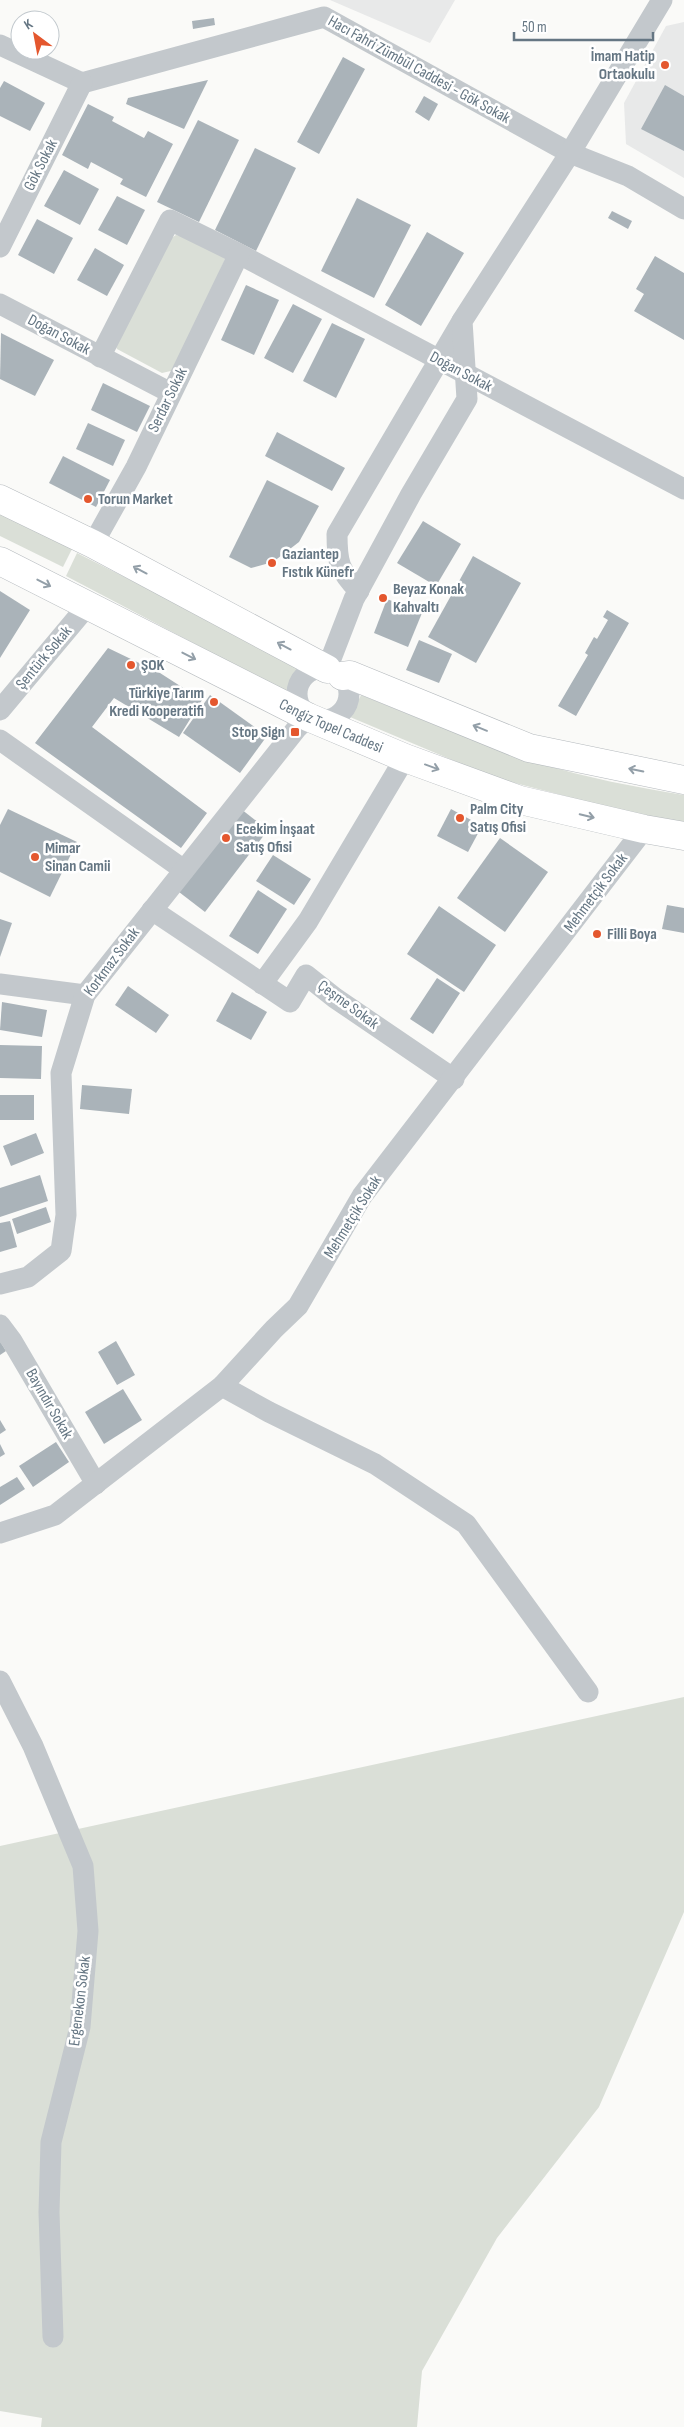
<svg xmlns="http://www.w3.org/2000/svg" width="684" height="2427" viewBox="0 0 684 2427" font-family="'Sofia Sans Condensed',sans-serif">
<rect width="100%" height="100%" fill="#fafaf8"/>
<g fill="#e8e9e9">
<polygon points="330,0 455,0 430,43"/>
<polygon points="684,22 684,178 626,144 624,103 666,26"/>
</g>
<g fill="#dadfd7">
<polygon points="176,235 182,236 226,257 175,370 162,373 117,349 115,345 167,241"/>
<polygon points="0,506 75,543 63,567 0,536"/>
<polygon points="77,553 302,667 290,694 66,576"/>
<path d="M361 695C420 719 479 743 539 763 586 778 636 787 684 795V824L612 808 495 778 350 717Z"/>
<polygon points="684,1697 684,1912 599,2107 497,2238 422,2371 417,2427 41,2427 42,2418 0,2411 0,1846"/>
</g>
<g fill="#aab3b9">
<polygon points="214,18 215,25 193,29 192,21"/>
<polygon points="343,57 365,69 319,154 297,142"/>
<polygon points="208,80 184,129 126,104 128,98"/>
<polygon points="4,81 45,103 30,131 0,116 0,88"/>
<polygon points="665,85 684,96 684,151 641,129"/>
<polygon points="424,96 438,104 429,121 415,112"/>
<polygon points="88,104 114,117 112,121 144,138 148,131 173,144 146,197 120,184 123,179 91,162 88,169 62,155"/>
<polygon points="198,120 239,140 199,222 157,202"/>
<polygon points="255,148 296,168 256,251 215,230"/>
<polygon points="64,170 99,189 80,225 44,206"/>
<polygon points="117,196 145,210 127,245 98,230"/>
<polygon points="357,198 411,225 374,298 321,271"/>
<polygon points="612,211 632,221 628,229 608,218"/>
<polygon points="37,219 73,238 54,274 18,255"/>
<polygon points="427,232 464,253 421,326 385,305"/>
<polygon points="95,248 124,265 107,296 77,280"/>
<polygon points="655,256 684,273 684,340 634,311 644,294 636,289"/>
<polygon points="246,285 279,300 254,355 221,340"/>
<polygon points="293,304 322,319 293,373 264,358"/>
<polygon points="332,323 365,339 336,398 303,381"/>
<polygon points="1,333 54,360 35,396 0,379"/>
<polygon points="103,383 150,406 137,432 91,410"/>
<polygon points="88,423 125,440 113,466 76,449"/>
<polygon points="277,432 345,468 332,491 265,456"/>
<polygon points="63,456 110,480 96,507 49,483"/>
<polygon points="267,480 319,506 299,542 273,562 251,568 229,557"/>
<polygon points="423,521 461,544 436,586 397,563"/>
<polygon points="473,556 521,583 476,663 428,637"/>
<polygon points="0,591 30,610 0,658"/>
<polygon points="387,599 422,613 408,647 374,633"/>
<polygon points="607,610 629,623 576,716 558,706 588,655 585,653 594,637 597,639 608,620 603,617"/>
<polygon points="419,640 452,654 439,683 406,670"/>
<polygon points="108,648 160,673 202,700 179,737 114,698 92,727 207,813 181,848 35,743"/>
<polygon points="210,695 267,736 240,773 183,733"/>
<polygon points="8,809 77,842 50,897 0,872 0,825"/>
<polygon points="241,809 268,830 205,912 179,892"/>
<polygon points="451,809 482,826 468,852 437,836"/>
<polygon points="500,838 548,872 505,932 457,898"/>
<polygon points="273,855 311,879 294,905 256,881"/>
<polygon points="258,890 287,909 258,954 229,936"/>
<polygon points="667,905 684,908 684,933 662,929"/>
<polygon points="439,906 496,945 464,992 407,954"/>
<polygon points="0,919 12,923 0,957"/>
<polygon points="437,978 460,993 433,1034 410,1019"/>
<polygon points="128,986 169,1015 156,1033 115,1005"/>
<polygon points="232,992 267,1012 251,1040 216,1021"/>
<polygon points="2,1002 47,1010 42,1037 0,1030"/>
<polygon points="0,1045 42,1046 41,1079 0,1078"/>
<polygon points="82,1085 132,1089 129,1114 80,1109"/>
<rect x="0" y="1095" width="34" height="25"/>
<polygon points="36,1133 44,1153 11,1166 3,1146"/>
<polygon points="40,1175 48,1201 0,1217 0,1188"/>
<polygon points="46,1207 51,1222 17,1234 12,1219"/>
<polygon points="10,1221 17,1247 0,1252 0,1223"/>
<polygon points="0,1341 6,1351 0,1355"/>
<polygon points="116,1341 135,1375 117,1385 98,1352"/>
<polygon points="123,1389 142,1420 104,1444 85,1412"/>
<polygon points="0,1420 6,1430 0,1434"/>
<polygon points="56,1442 69,1462 33,1487 19,1466"/>
<polygon points="0,1444 5,1454 0,1457"/>
<polygon points="17,1477 25,1489 0,1505 0,1487"/>
</g>
<g fill="none" stroke-linecap="round" stroke-linejoin="round">
<defs>
<g id="major">
<polyline points="0,499 93,544 327,669"/>
<path id="s1" d="M0 561 308 717 405 758 520 800 644 829 684 836"/>
<polyline points="342,676 350,675 529,748 684,780"/>
</g>
</defs>
<use href="#major" stroke="#b5babe" stroke-width="29"/>
<g stroke="#c3c8cc" stroke-width="21">
<polyline points="0,45 82,83 324,17 570,153 628,176 684,209"/>
<polyline points="0,247 82,83"/>
<polyline points="0,304 171,393"/>
<polyline points="100,357 170,220 239,254 684,489"/>
<polyline points="93,544 136,467 239,254"/>
<path d="M359 591C339 570 337 563 337 534L462 321"/>
<circle cx="323" cy="694" r="26"/>
<polyline points="327,669 354,599 411,494 467,399 462,321 570,153 662,0"/>
<polyline points="0,710 88,605"/>
<polyline points="0,740 184,870"/>
<polyline points="152,910 290,1002 306,975 335,998 454,1079"/>
<polyline points="0,984 85,995"/>
<polyline points="262,984 308,921 405,758"/>
<polyline points="0,1284 28,1277 61,1251 66,1215 61,1073 85,995 297,728 308,717"/>
<polyline points="0,1325 12,1341 96,1484"/>
<polyline points="222,1386 269,1412 375,1464 466,1524 588,1692"/>
<polyline points="0,1533 55,1515 222,1386 274,1329 298,1306 362,1196 644,829"/>
<polyline points="0,1681 33,1746 83,1866 88,1931 80,2027 51,2142 49,2212 53,2337"/>
</g>
<use href="#major" stroke="#fff" stroke-width="28"/>
</g>
<defs><path id="oneway-shaft" d="M-6 0H5M1.5-3L5.5 0L1.5 3" fill="none" stroke-width="1.6" stroke-linecap="round" stroke-linejoin="round" transform="scale(1.25)"/></defs>
<g stroke="#939fa8">
<use href="#oneway-shaft" transform="translate(140 570) rotate(-152)"/>
<use href="#oneway-shaft" transform="translate(44 583) rotate(27)"/>
<use href="#oneway-shaft" transform="translate(284 646) rotate(-152)"/>
<use href="#oneway-shaft" transform="translate(189 656) rotate(27)"/>
<use href="#oneway-shaft" transform="translate(480 728) rotate(-158)"/>
<use href="#oneway-shaft" transform="translate(432 767) rotate(20)"/>
<use href="#oneway-shaft" transform="translate(636 770) rotate(-168)"/>
<use href="#oneway-shaft" transform="translate(587 816) rotate(13)"/>
</g>
<g fill="#e4572e" stroke="#fff" stroke-width="2">
<circle cx="665" cy="65" r="5"/>
<circle cx="88" cy="499" r="5"/>
<circle cx="272" cy="563" r="5"/>
<circle cx="383" cy="598" r="5"/>
<circle cx="131" cy="665" r="5"/>
<circle cx="214" cy="702" r="5"/>
<rect x="290" y="727" width="10" height="10" rx="2.5"/>
<circle cx="460" cy="818" r="5"/>
<circle cx="226" cy="838" r="5"/>
<circle cx="35" cy="857" r="5"/>
<circle cx="597" cy="934" r="5"/>
</g>
<g text-anchor="middle" dominant-baseline="central" stroke-width="5" stroke-linejoin="round" paint-order="stroke">
<g font-size="16" font-weight="bold" fill="#657683" stroke="#fff" text-anchor="start">
<text x="655" y="56" text-anchor="end">İmam Hatip<tspan x="655" dy="18">Ortaokulu</tspan></text>
<text x="98" y="499">Torun Market</text>
<text x="282" y="554">Gaziantep<tspan x="282" dy="18">Fıstık Künefr</tspan></text>
<text x="393" y="589">Beyaz Konak<tspan x="393" dy="18">Kahvaltı</tspan></text>
<text x="141" y="665">ŞOK</text>
<text x="204" y="693" text-anchor="end">Türkiye Tarım<tspan x="204" dy="18">Kredi Kooperatifi</tspan></text>
<text x="285" y="732" text-anchor="end">Stop Sign</text>
<text x="470" y="809">Palm City<tspan x="470" dy="18">Satış Ofisi</tspan></text>
<text x="236" y="829">Ecekim İnşaat<tspan x="236" dy="18">Satış Ofisi</tspan></text>
<text x="45" y="848">Mimar<tspan x="45" dy="18">Sinan Camii</tspan></text>
<text x="607" y="934">Filli Boya</text>
</g>
<g font-size="16" fill="#657683" stroke="#fff">
<text transform="translate(419 70) rotate(29)">Hacı Fahri Zümbül Caddesi - Gök Sokak</text>
<text transform="translate(41 165) rotate(-63)">Gök Sokak</text>
<text transform="translate(59 335) rotate(28)">Doğan Sokak</text>
<text transform="translate(461 372) rotate(28)">Doğan Sokak</text>
<text transform="translate(168 400) rotate(-64)">Serdar Sokak</text>
<text transform="translate(44 658) rotate(-50)">Şentürk Sokak</text>
<text stroke="none"><textPath href="#s1" startOffset="370">Cengiz Topel Caddesi</textPath></text>
<text transform="translate(596 893) rotate(-53)">Mehmetçik Sokak</text>
<text transform="translate(112 962) rotate(-53)">Korkmaz Sokak</text>
<text transform="translate(348 1005) rotate(36)">Çeşme Sokak</text>
<text transform="translate(353 1217) rotate(-58)">Mehmetçik Sokak</text>
<text transform="translate(49 1404) rotate(60)">Bayındır Sokak</text>
<text transform="translate(80 2001) rotate(-83)">Ergenekon Sokak</text>
</g>
</g>
<g transform="translate(35 35) rotate(328)"><circle r="24" fill="#ffffff" stroke="#c1c8cd"/>
<path d="M0-4L9 19L0 12L-9 19Z" fill="#e4572e"/>
<text y="-8" font-size="14" font-weight="bold" text-anchor="middle" fill="#657683">K</text>
</g>
<path d="M514 32v8h139v-8" fill="none" stroke="#657683" stroke-width="2.5"/>
<text x="522" y="32" font-size="15" fill="#657683" stroke="#ffffff" stroke-width="4" paint-order="stroke">50 m</text>
</svg>
